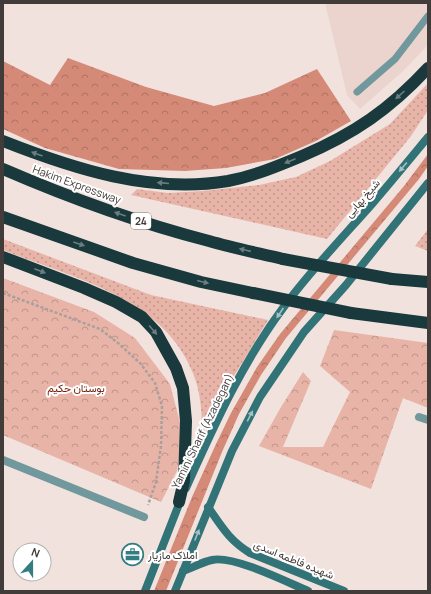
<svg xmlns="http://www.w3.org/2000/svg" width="431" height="594" viewBox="0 0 431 594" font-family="Manrope,Vazirmatn,sans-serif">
<defs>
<pattern id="forest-crowns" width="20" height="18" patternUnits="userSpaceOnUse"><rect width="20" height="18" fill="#d58a78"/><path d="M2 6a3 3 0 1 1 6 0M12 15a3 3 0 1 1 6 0" fill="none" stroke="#ae7263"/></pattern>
<pattern id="park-crowns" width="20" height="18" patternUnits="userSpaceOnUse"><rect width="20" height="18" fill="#e9b4a8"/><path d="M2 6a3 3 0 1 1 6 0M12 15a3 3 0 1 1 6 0" fill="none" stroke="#be948a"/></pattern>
<pattern id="garden-dots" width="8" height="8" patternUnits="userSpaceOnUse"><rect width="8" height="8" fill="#e9b4a8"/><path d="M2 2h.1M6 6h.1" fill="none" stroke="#be948a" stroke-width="1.8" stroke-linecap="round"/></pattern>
</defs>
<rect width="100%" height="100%" fill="#f1e2de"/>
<polygon fill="#ecd4ce" points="325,3 428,3 428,45 403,71 360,109 347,95"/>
<g fill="url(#forest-crowns)">
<polygon points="68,58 146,87 214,106 265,93 317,69 351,121 316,141 275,159 226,168 185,171 119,169 45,148 3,129 3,61 50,85"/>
<polygon points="428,154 428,166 419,179 286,338 261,375 239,414 222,452 166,591 154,591 192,497 216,444 231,413 257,367 280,334 404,186"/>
</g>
<g fill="url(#park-crowns)">
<polygon points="3,278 94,312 135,338 170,384 182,430 180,452 177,471 161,502 3,435"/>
<polygon points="334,330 428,343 428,408 403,398 371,489 259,446 281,407 303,372 311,381 283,447 323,447 350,392 320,366"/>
</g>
<g fill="url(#garden-dots)">
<polygon points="428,83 428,110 411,136 327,239 131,195 137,189 168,193 203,191 259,185 296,177 330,161 390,124"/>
<polygon points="428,229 428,251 415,246"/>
<path d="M3 239 151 295 268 320 234 376 202 434C202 413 201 391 192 371 162 297 70 277 3 250Z"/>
</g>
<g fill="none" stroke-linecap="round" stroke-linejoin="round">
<polyline stroke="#aa9f9c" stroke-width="2.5" stroke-dasharray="3 2" stroke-linecap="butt" points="3,293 100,329 118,343 140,363 155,383 162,406 161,446 156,482 148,505"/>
<polyline stroke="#71989c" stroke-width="7" points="357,92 395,59 428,16"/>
<g stroke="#71989c" stroke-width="8">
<polyline points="419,417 428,420"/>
<polyline points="3,460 144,517"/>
</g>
<g stroke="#327378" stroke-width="8">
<path d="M186 488C214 426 242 363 283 308 310 271 342 238 372 204 391 182 409 160 428 137"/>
<path d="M208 507C222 527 229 540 250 553L344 591"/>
<path d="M183 571C192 568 202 562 212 560 233 555 287 582 308 591"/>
<polyline points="145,591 181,499"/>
<polyline points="175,591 232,451 260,397 304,332 346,285 428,183"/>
</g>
<g stroke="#19393c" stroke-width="12">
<path d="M3 141C74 169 151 194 228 181 254 176 278 166 302 156 354 134 390 109 428 68"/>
<path d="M3 169C70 198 139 223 209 241 233 248 258 253 283 259"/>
<polyline points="3,217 133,263 201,282 253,293"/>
<polyline points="3,257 84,288 116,302 142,317 156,332 176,368 183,388 186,421 184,481 179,502"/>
<polyline points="392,279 428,282"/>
<polyline points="351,313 428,323"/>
</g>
<g stroke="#19393c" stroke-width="12">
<polyline points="283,259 392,279"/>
<polyline points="253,293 351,313"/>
</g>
</g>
<defs><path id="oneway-solid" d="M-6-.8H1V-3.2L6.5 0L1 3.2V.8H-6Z"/></defs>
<g fill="#6a7e80">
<use href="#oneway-solid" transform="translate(400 95) rotate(138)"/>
<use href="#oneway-solid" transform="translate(37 154) rotate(-160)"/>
<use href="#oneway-solid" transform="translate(290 161) rotate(157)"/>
<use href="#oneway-solid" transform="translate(163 183) rotate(-175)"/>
<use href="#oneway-solid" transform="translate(120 214) rotate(-161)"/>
<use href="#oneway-solid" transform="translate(79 244) rotate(19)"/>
<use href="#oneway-solid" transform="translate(245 250) rotate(-167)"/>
<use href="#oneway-solid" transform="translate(40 271) rotate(21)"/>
<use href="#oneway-solid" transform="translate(203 282) rotate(14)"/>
<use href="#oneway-solid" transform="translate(153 330) rotate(49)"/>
</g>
<g fill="#a3c0c2">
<use href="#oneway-solid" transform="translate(403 167) rotate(130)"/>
<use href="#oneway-solid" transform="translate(280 313) rotate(124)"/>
<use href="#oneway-solid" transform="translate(250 416) rotate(-63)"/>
<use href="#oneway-solid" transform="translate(197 535) rotate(-68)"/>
</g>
<defs>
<symbol id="office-ring" viewBox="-11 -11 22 22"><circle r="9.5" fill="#fff" stroke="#347d83" stroke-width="1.5"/><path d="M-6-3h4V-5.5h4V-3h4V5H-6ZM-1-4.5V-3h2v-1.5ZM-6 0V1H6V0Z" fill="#347d83"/></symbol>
</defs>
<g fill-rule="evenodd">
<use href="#office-ring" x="120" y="542" width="25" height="25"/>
</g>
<g text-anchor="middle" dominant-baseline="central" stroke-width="4" stroke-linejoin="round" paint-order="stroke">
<rect fill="#fff" stroke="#7a7674" stroke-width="1" x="131" y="213" width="20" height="16" rx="3"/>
<g font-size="10" font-weight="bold" fill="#413b39">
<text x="141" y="221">24</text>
</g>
<g font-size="11" fill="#413b39" stroke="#fff">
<text transform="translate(77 184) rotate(20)">Hakim Expressway</text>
<text transform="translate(362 198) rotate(-49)">شیخ بهایی</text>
<text transform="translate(202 431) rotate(-64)">Yamini Sharif (Azadegan)</text>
<text transform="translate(294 559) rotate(22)">شهیده فاطمه اسدی</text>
</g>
<g font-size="11" fill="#751c08" stroke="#fff">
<text x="76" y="387">بوستان حکیم</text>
</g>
<g font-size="11" fill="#413b39" stroke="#fff" text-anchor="start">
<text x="148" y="554">املاک مازیار</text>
</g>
</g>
<rect width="431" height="594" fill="none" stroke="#413b39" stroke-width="8"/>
<g transform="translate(32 562) rotate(21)"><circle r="19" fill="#ffffff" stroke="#b3b1b0"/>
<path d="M0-3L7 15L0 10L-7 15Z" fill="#347d83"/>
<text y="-6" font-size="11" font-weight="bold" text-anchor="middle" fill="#413b39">N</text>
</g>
</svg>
